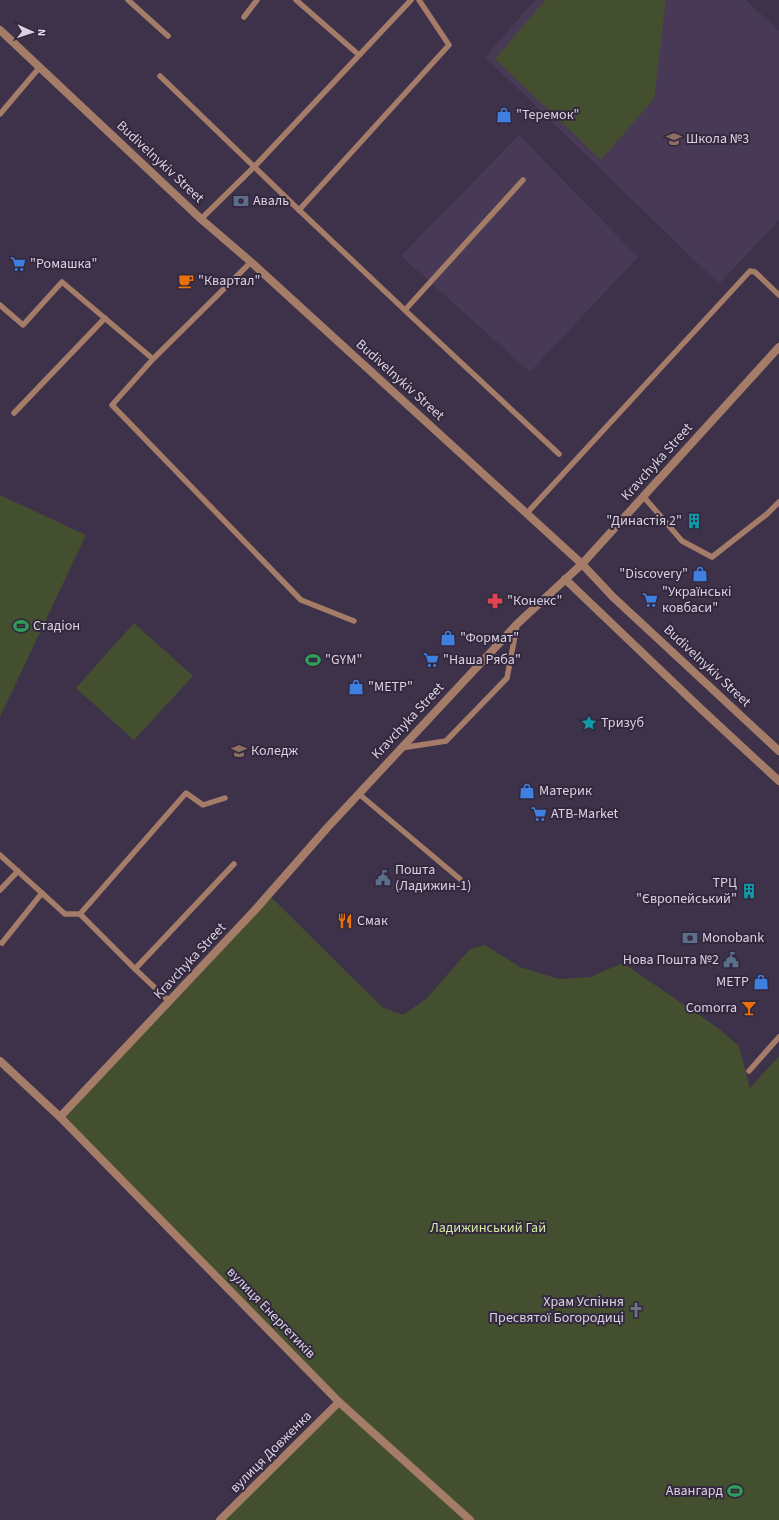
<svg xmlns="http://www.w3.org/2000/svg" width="779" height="1520" viewBox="0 0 779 1520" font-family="'Source Sans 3',sans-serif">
<rect width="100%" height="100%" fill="#3d3249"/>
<g fill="#483957">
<polygon points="535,0 746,0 779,31 779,220 719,284 485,57"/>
<polygon points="519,135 638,257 530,372 401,256"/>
</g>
<g fill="#434f2e">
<polygon points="545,0 666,0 654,99 601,160 495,59"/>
<polygon points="0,495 86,535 0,717"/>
<polygon points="134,623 193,676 134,740 76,688"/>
<polygon points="269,895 382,1007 403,1015 426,999 470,949 485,945 520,967 559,979 590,977 623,963 718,1028 739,1046 750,1088 779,1056 779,1520 220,1520 339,1402 60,1117"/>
</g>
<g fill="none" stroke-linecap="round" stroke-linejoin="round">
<g stroke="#a47c68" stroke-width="5.5">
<polyline points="128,0 168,36"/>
<polyline points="296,0 359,55"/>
<polyline points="244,17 257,0"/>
<polyline points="160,76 299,210 449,45 419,0"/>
<polyline points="0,114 39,68"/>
<polyline points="299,210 410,315 559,454"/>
<polyline points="201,219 254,167 411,0"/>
<polyline points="251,262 153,359 112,405 301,600 354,621"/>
<polyline points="0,305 23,325 62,282 153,359"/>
<polyline points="405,310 523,180"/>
<polyline points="14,413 105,318"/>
<polyline points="643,496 682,541 712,557 767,514 779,502"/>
<polyline points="527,513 750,271 755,272 779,295"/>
<polyline points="401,748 446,741 507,678 517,625"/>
<polyline points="359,794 460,879"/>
<polyline points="0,855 65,914 80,914 186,793 203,805 225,798"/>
<polyline points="0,890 18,871"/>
<polyline points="80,914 135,969"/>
<polyline points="2,943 42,893"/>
<polyline points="170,1002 135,969 234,864"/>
<polyline points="749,1071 779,1037"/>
</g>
<g stroke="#a47c68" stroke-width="8">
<polyline points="0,30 201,219 251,262 582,564 517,624 327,828 255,910 60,1117"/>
<polyline points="0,1061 60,1117 339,1402 470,1520"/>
<polyline points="220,1520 339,1402"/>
</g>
<g stroke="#a47c68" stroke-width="8">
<polyline points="779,347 582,564 613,597 779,751"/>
<polyline points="565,579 700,708 779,781"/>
</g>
</g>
<defs>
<symbol id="shop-bare" viewBox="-9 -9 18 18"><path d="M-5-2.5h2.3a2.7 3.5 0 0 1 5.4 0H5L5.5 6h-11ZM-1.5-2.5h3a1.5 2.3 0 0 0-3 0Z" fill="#3f7fe0" stroke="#33283e" stroke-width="2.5" paint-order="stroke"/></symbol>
<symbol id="school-bare" viewBox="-9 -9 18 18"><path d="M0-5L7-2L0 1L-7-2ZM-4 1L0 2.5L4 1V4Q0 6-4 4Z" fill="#8d6e63" stroke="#33283e" stroke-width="2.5" paint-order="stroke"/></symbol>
<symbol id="bank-bare" viewBox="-9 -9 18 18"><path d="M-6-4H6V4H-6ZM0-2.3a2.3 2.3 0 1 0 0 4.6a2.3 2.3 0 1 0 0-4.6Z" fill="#5c6f8a" stroke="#33283e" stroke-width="2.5" paint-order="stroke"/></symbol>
<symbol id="supermarket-bare" viewBox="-9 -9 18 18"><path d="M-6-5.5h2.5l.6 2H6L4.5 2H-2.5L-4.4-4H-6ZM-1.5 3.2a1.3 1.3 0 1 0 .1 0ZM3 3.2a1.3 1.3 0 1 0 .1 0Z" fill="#3f7fe0" stroke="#33283e" stroke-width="2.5" paint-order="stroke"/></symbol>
<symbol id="cafe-bare" viewBox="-9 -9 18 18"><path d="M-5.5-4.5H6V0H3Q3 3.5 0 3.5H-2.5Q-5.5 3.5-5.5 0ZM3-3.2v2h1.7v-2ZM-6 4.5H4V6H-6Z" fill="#e8710a" stroke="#33283e" stroke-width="2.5" paint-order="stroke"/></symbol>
<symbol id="building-bare" viewBox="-9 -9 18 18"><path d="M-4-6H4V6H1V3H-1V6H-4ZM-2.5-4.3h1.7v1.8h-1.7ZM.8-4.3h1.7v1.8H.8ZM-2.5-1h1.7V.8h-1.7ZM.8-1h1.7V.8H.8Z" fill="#0f9aa8" stroke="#33283e" stroke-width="2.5" paint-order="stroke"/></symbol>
<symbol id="pharmacy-bare" viewBox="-9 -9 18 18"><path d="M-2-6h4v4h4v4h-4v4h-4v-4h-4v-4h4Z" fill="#e0444e" stroke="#33283e" stroke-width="2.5" paint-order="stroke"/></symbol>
<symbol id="stadium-bare" viewBox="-9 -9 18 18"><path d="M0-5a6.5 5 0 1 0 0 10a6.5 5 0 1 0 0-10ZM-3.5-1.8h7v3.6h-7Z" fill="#2e9e5b" stroke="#33283e" stroke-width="2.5" paint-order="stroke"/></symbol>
<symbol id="sight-bare" viewBox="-9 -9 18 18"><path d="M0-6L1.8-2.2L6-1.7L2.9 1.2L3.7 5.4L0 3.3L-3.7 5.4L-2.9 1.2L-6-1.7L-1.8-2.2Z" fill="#0f9aa8" stroke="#33283e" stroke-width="2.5" paint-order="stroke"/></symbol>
<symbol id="university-bare" viewBox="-9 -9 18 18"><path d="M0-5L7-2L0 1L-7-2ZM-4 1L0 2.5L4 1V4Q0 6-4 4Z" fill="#8d6e63" stroke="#33283e" stroke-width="2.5" paint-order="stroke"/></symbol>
<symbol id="civic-bare" viewBox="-9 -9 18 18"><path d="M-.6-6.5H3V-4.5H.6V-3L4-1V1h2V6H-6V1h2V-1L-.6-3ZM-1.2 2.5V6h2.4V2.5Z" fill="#5c6f8a" stroke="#33283e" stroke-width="2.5" paint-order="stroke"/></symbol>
<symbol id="restaurant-bare" viewBox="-9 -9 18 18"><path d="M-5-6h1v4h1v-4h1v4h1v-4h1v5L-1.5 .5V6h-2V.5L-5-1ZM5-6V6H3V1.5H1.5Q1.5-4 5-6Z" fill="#e8710a" stroke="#33283e" stroke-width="2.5" paint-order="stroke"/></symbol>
<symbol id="bar-bare" viewBox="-9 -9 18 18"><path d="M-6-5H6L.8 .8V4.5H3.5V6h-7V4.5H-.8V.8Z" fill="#e8710a" stroke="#33283e" stroke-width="2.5" paint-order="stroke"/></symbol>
<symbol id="church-bare" viewBox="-9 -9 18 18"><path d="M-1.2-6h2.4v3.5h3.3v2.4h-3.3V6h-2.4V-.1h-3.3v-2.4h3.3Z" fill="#6b7280" stroke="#33283e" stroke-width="2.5" paint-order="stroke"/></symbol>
</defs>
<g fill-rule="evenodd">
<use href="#shop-bare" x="493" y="104" width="22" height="22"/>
<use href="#school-bare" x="663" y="128" width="22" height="22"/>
<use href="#bank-bare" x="230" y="190" width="22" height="22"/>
<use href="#supermarket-bare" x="7" y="253" width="22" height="22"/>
<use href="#cafe-bare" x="175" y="270" width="22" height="22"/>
<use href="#building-bare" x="683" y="510" width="22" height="22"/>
<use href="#shop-bare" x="689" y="563" width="22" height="22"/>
<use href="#supermarket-bare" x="639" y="589" width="22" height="22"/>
<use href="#pharmacy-bare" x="484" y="590" width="22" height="22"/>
<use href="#stadium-bare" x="10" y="615" width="22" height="22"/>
<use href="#shop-bare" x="437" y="627" width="22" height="22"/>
<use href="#stadium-bare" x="302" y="649" width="22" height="22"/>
<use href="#supermarket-bare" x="420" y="649" width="22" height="22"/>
<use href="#shop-bare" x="345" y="676" width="22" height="22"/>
<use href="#sight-bare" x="578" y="712" width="22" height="22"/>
<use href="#university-bare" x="228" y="740" width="22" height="22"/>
<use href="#shop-bare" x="516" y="780" width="22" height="22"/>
<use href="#supermarket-bare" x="528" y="803" width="22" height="22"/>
<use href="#civic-bare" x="372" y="867" width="22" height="22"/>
<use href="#building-bare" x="738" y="880" width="22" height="22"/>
<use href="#restaurant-bare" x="334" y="910" width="22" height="22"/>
<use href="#bank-bare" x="679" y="927" width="22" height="22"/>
<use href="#civic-bare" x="720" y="949" width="22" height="22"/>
<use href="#shop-bare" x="750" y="971" width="22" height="22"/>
<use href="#bar-bare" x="738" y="997" width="22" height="22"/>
<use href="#church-bare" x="625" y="1299" width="22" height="22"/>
<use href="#stadium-bare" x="724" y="1480" width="22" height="22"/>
</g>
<g text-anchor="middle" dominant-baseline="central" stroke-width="4" stroke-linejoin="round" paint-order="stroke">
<g font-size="14" fill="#d9d2e1" stroke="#33283e" text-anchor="start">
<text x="516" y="115">"Теремок"</text>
<text x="686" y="139">Школа №3</text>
<text x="253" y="201">Аваль</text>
<text x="30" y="264">"Ромашка"</text>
<text x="198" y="281">"Квартал"</text>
<text x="682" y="521" text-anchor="end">"Династія 2"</text>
<text x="688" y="574" text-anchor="end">"Discovery"</text>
<text x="662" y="592">"Українські<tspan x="662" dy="16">ковбаси"</tspan></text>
<text x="507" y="601">"Конекс"</text>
<text x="33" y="626">Стадіон</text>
<text x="460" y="638">"Формат"</text>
<text x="325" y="660">"GYM"</text>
<text x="443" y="660">"Наша Ряба"</text>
<text x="368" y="687">"МЕТР"</text>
<text x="601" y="723">Тризуб</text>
<text x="251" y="751">Коледж</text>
<text x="539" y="791">Материк</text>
<text x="551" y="814">ATB-Market</text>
<text x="395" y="870">Пошта<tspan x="395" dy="16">(Ладижин-1)</tspan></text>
<text x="737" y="883" text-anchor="end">ТРЦ<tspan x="737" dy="16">"Європейський"</tspan></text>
<text x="357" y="921">Смак</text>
<text x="702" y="938">Monobank</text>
<text x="719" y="960" text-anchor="end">Нова Пошта №2</text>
<text x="749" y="982" text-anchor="end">МЕТР</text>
<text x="737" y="1008" text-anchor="end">Comorra</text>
<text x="624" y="1302" text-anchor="end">Храм Успіння<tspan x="624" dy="16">Пресвятої Богородиці</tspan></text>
<text x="723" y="1491" text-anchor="end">Авангард</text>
</g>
<g font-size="14" fill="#d9d2e1" stroke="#33283e">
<text transform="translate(160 162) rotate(43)">Budivelnykiv Street</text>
<text transform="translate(400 380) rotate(42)">Budivelnykiv Street</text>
<text transform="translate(657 462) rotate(-48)">Kravchyka Street</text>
<text transform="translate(707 666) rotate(43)">Budivelnykiv Street</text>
<text transform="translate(408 721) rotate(-47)">Kravchyka Street</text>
<text transform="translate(190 961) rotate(-47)">Kravchyka Street</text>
<text transform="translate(271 1313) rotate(46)">вулиця Енергетиків</text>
<text transform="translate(271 1452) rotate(-45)">вулиця Довженка</text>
</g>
<g font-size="14" fill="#d0e9a0" stroke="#33283e">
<text x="488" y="1228">Ладижинський Гай</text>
</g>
</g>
<g transform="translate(32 32) rotate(93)" stroke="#33283e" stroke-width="3" paint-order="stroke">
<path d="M0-3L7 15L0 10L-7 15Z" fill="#d9d2e1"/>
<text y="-6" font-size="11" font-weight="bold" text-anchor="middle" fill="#d9d2e1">N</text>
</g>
</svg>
